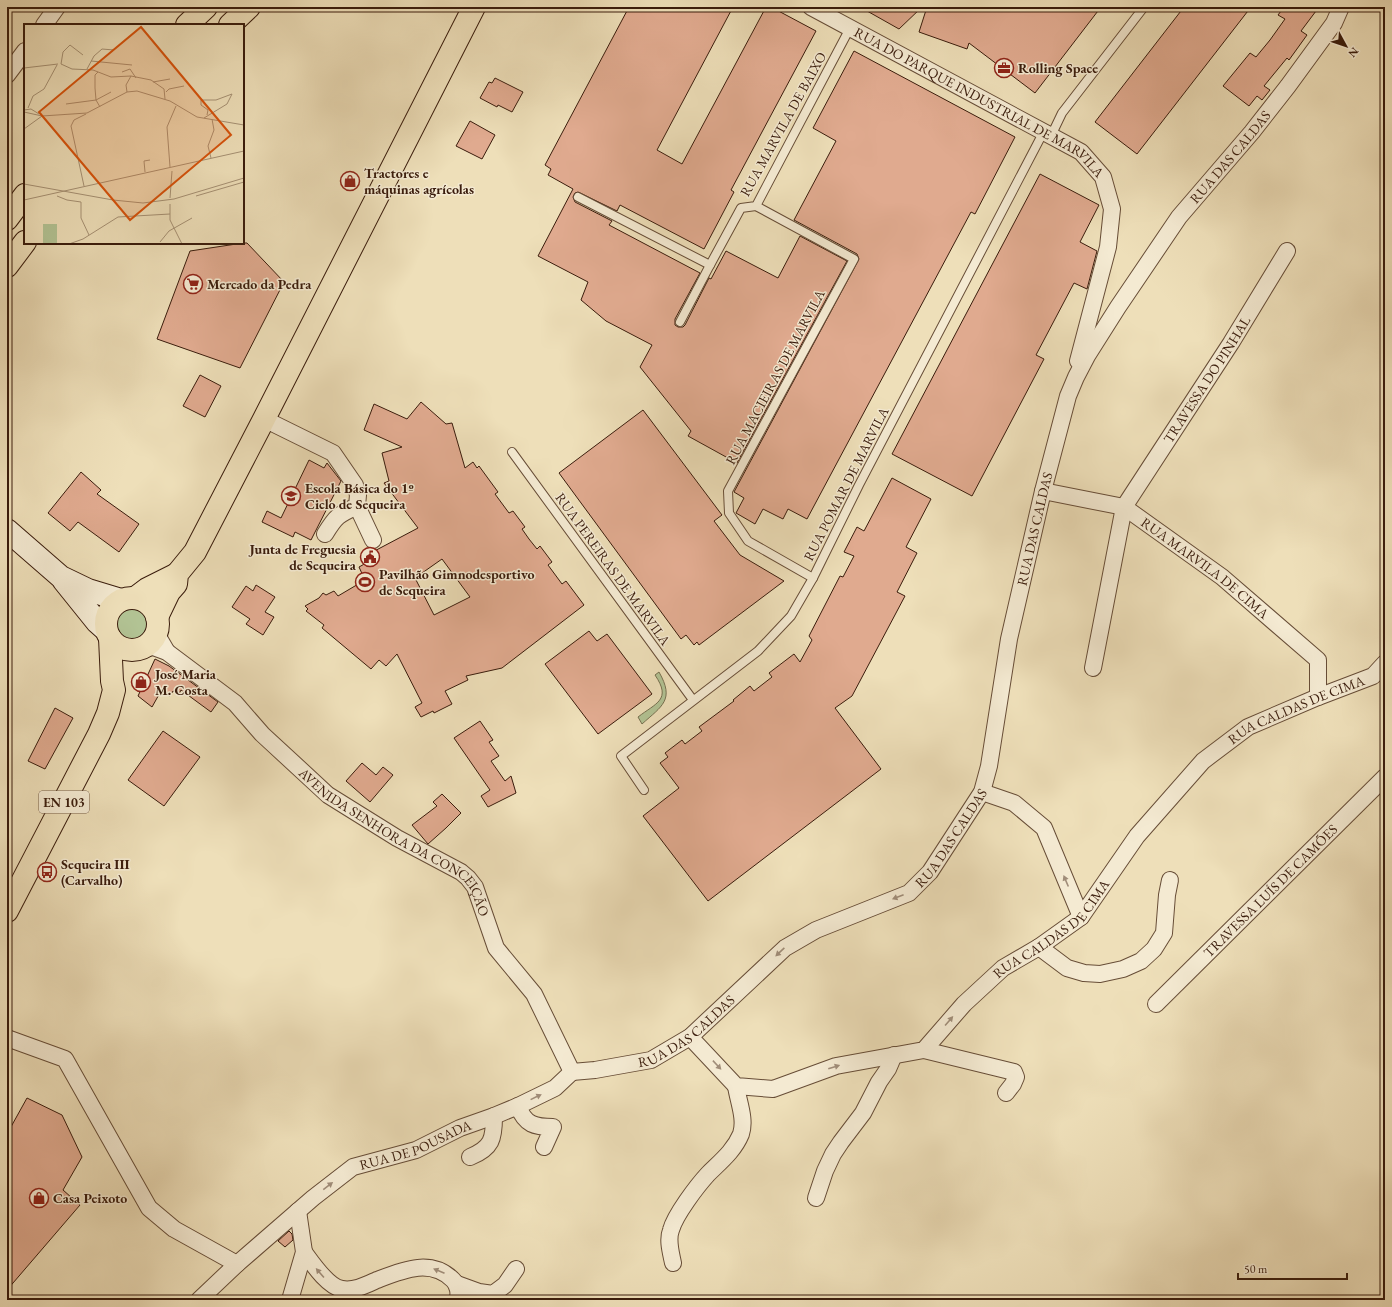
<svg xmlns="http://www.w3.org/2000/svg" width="1392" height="1307" viewBox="0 0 1392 1307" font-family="'EB Garamond',serif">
<rect width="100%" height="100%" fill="#eedfb9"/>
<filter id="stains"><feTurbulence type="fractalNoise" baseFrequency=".005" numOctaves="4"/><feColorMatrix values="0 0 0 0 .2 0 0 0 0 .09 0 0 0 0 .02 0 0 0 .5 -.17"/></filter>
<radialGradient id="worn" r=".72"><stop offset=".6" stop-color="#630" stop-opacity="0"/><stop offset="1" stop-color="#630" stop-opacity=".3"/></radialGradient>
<g fill="#b2c394" stroke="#767050">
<circle cx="131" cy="623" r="17"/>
<path d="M659 672C675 700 662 706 642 724L638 717C656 703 672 700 655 675Z"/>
</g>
<g fill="#e0aa8f" stroke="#3a1c0c" fill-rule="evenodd">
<polygon points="629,7 733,7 657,150 682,164 766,7 771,7 816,31 731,190 734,192 704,249 620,205 617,211 578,192 575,193 573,197 575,202 612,221 609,225 700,273 675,319 675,325 678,327 683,327 685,325 709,278 711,279 726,251 778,278 800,236 847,261 737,463 688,436 691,431 640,367 652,345 606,321 581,300 588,282 538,256 573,189 548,175 551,169 545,165"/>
<polygon points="860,7 922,7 899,29"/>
<polygon points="927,7 1101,7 1035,93 969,43 967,49 919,32"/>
<polygon points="1184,7 1251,7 1137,154 1095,122"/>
<polygon points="1284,7 1319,7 1301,31 1307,35 1289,60 1287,58 1264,86 1270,90 1262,100 1257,96 1249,106 1223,86 1250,53 1256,57 1270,40 1285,19 1278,15"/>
<polygon points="854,51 1015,137 975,214 971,212 807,519 788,509 783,519 763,509 755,524 736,513 744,498 734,492 859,259 857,254 794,220 836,141 813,128"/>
<polygon points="495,78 523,92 512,112 498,105 497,107 480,98 489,82 492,83"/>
<polygon points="470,121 495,135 482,159 456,146"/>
<polygon points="1040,174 1099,205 1080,242 1097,251 1087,289 1074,283 1036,355 1044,359 972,496 892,454"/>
<polygon points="243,243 247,243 284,282 240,368 157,339 190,251"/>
<polygon points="200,375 221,386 205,417 183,406"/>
<path d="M421 402 446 424 452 423 465 468 473 462 477 468 479 466 498 492 495 494 509 513 513 511 525 527 522 529 529 539 537 549 540 546 552 562 548 565 562 584 566 581 584 605 502 668 466 676 468 680 445 691 452 704 434 713 433 711 421 717 415 707 422 703 397 654 386 666 379 660 371 669 322 628 324 625 306 611 308 609 305 606 319 598 323 593 326 595 334 591 338 596 360 583 359 580 364 578 359 567 368 562 365 556 418 528 384 483 389 481 382 453 402 447 364 430 374 404 407 419ZM442 559 470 597 434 615 415 578Z"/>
<polygon points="643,410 722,515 714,521 740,555 784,581 699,645 697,642 694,645 686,635 681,639 559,473"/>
<polygon points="309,460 324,468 327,463 341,481 311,540 295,532 293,537 262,522 267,511 281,518"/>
<polygon points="81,472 101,490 97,494 139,524 119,552 78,522 70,531 48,513"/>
<polygon points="892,478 931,499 906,547 917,553 897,592 905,596 852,696 835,708 881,769 708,901 643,816 679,788 660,763 668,757 665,753 682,740 685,744 702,731 699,727 734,701 733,700 750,686 754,691 772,677 769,673 794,654 800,662 812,640 809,636 840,576 843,577 854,556 844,552 857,527 864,531"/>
<polygon points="256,585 275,597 265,612 274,617 263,635 246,624 250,619 232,607 246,586 253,591"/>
<polygon points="589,631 597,641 607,634 652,694 598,734 545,664"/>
<polygon points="155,659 169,666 218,702 211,712 181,690 179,694 173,691 170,696 161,691 152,707 138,696"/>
<polygon points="55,708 73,718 45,769 28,761"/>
<polygon points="480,721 493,740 489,742 499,756 491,761 505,781 511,776 516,793 488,807 481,796 490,790 454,738"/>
<polygon points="163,731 200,757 164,806 128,780"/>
<polygon points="362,763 376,775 383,767 393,775 370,802 346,781"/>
<polygon points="442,794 461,813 446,828 428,844 412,825 437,806 433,802"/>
<polygon points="27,1098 62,1115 82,1157 63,1190 80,1205 7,1290 7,1134"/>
<polygon points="289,1231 292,1234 293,1240 285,1247 278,1241"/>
</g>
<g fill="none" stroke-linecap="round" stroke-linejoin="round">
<defs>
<g id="lane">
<polyline points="1051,136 1062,113 1144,7"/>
<polyline points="578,197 710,265 741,208 756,206 850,28"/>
<polyline points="756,206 854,259 728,491 729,513 748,541 813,578"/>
<polyline points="680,322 710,265"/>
<polyline points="512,452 693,700"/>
<polyline points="644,790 621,756 758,651 791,616 813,578 859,485 1044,131"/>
</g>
<g id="street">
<path id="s1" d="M811 7 1081 152 1103 177 1112 209 1108 247 1078 361"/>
<polyline points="44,25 57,7"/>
<polyline points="7,75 25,51"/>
<path d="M264 419 333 453 355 485 358 495 357 506C338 515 336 516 325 534"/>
<path id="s2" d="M1043 491 1124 507 1222 577 1318 660V697"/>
<polyline points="357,506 373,540"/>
<polyline points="156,633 167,652"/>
<path id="s3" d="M146 646 156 648 167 652 235 703 262 734 328 795 397 838 461 872 468 878 475 887 496 948 534 994 572 1072"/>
<path id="s4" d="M1093 668 1124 507 1231 343 1287 251"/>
<polyline points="982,792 1014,803 1044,828 1081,917"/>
<polyline points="1039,947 1067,968 1084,973 1100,974 1123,969 1141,961 1154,949 1164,933 1167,895 1170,880"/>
<path id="s5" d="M1156 1004 1385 777"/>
<path id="s6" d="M690 1037 736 1086 773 1089 836 1066 924 1050 964 1004 1003 968 1039 947 1081 917 1137 836 1203 761 1248 727 1318 697 1373 676 1385 663"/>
<polyline points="7,1038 65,1059 149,1208 174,1229 237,1264"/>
<polyline points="924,1050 1014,1072 1016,1077 1013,1084 1006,1093"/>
<path id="s7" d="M572 1072 595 1070 651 1060 690 1037 785 948 816 930 909 893 930 872 982 792 989 766 1009 639 1043 491 1068 396 1076 377 1087 356 1118 307 1179 217 1252 132 1288 86 1334 23 1341 7"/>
<path d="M518 1106C525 1125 535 1127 553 1127L544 1147"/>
<path d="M470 1157C492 1148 494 1139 494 1116"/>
<polyline points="816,1198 825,1171 833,1154 841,1142 863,1113 879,1082 888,1069 894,1055"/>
<path d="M304 1252C312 1263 328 1287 342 1289 355 1291 366 1285 377 1280 403 1270 431 1258 453 1280 458 1285 460 1294 457 1300"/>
<path d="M673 1263C671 1253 667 1240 671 1230 675 1215 697 1186 708 1174 720 1162 734 1151 741 1134 746 1119 738 1101 736 1086"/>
<polyline points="457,1284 479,1292 493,1294 505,1285 516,1269"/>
<path id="s8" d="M199 1300 237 1264 313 1198 353 1167 416 1150 460 1128 494 1116 518 1106 555 1088 572 1072"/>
<polyline points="290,1300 304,1252 298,1211"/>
</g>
<g id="secondary">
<polyline points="7,530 61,577 88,590 121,600"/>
<polyline points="64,581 97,622 106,630"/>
</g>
<g id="primary">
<circle cx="132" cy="624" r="26"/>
<polyline points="135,598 147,589 177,574"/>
<polyline points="157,617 169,592 176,584 177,574 195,552 264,419 474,7"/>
<polyline points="7,911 99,734 108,713 114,690 112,681 110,638"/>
</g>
<g id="highway">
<polyline points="187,25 206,7"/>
<polyline points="230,25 249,7"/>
<polyline points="7,219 25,195"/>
<polyline points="7,266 25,242"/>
</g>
</defs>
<use href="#lane" stroke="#674d37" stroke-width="10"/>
<use href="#street" stroke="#674d37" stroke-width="18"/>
<use href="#secondary" stroke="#3a1c0c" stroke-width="24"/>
<use href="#primary" stroke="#3a1c0c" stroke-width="24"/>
<use href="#highway" stroke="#3a1c0c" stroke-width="24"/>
<use href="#lane" stroke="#f4ead2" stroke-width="8"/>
<use href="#street" stroke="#f4ead2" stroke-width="16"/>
<use href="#secondary" stroke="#f4ead2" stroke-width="22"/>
<use href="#primary" stroke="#eedfb9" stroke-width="22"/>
<use href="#highway" stroke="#eedfb9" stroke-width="22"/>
</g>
<defs><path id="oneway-solid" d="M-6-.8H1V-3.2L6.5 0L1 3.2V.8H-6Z"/></defs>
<g fill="#a08d79">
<use href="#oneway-solid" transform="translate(1066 881) rotate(-113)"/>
<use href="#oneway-solid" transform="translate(898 897) rotate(159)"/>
<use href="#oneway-solid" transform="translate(780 952) rotate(137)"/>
<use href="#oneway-solid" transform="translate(949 1021) rotate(-49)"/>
<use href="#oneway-solid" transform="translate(717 1065) rotate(47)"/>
<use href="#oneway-solid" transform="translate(834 1067) rotate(-17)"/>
<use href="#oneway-solid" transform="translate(536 1097) rotate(-26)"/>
<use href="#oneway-solid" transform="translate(328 1186) rotate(-38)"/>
<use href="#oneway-solid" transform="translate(439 1271) rotate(-157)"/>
<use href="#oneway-solid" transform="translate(320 1273) rotate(-131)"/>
</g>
<defs>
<symbol id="office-ring" viewBox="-11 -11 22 22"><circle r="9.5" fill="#f4ead2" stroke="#8f2418" stroke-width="1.5"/><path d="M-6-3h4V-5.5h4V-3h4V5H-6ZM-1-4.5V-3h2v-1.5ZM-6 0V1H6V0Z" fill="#8f2418"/></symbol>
<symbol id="shop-ring" viewBox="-11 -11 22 22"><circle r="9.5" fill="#f4ead2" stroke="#8f2418" stroke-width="1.5"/><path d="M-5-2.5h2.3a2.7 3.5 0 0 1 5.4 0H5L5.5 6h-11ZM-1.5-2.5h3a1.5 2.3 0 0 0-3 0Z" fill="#8f2418"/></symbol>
<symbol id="supermarket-ring" viewBox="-11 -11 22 22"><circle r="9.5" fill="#f4ead2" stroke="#8f2418" stroke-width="1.5"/><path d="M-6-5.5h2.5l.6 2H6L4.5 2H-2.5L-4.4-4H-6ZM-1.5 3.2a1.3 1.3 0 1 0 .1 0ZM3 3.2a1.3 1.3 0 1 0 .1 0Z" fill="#8f2418"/></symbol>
<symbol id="school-ring" viewBox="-11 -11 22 22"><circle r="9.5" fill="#f4ead2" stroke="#8f2418" stroke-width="1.5"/><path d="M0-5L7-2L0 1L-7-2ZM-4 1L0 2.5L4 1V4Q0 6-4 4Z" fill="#8f2418"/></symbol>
<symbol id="civic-ring" viewBox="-11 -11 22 22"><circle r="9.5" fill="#f4ead2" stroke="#8f2418" stroke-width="1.5"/><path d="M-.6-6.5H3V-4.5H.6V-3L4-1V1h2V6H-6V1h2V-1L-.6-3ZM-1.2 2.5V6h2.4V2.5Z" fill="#8f2418"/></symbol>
<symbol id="stadium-ring" viewBox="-11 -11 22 22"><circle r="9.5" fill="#f4ead2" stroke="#8f2418" stroke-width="1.5"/><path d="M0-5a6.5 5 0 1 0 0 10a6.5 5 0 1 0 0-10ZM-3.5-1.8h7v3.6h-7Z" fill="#8f2418"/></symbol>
<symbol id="bus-ring" viewBox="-11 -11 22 22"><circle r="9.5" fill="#f4ead2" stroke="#8f2418" stroke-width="1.5"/><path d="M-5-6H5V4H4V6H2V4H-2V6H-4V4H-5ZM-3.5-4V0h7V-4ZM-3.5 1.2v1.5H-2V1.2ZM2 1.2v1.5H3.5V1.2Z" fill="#8f2418"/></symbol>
</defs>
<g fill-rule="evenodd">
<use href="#office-ring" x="993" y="57" width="22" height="22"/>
<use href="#shop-ring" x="339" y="170" width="22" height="22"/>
<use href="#supermarket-ring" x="182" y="273" width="22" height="22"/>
<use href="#school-ring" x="280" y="485" width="22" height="22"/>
<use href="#civic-ring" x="359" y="546" width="22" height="22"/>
<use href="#stadium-ring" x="354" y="571" width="22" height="22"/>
<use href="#shop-ring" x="130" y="671" width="22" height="22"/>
<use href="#bus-ring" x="36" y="861" width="22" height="22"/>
<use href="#shop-ring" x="28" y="1187" width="22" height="22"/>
</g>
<g text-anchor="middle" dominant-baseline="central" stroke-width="3" stroke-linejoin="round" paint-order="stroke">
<rect fill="#f4ead2" stroke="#725a47" stroke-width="1" x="39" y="791" width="50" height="22" rx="3"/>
<g font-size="13" font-weight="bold" fill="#3a1c0c">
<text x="64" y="802">EN 103</text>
</g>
<g font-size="14" font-weight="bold" fill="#3a1c0c" stroke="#f4ead2" text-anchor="start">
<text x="1018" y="68">Rolling Space</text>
<text x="364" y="173">Tractores e<tspan x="364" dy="16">máquinas agrícolas</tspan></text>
<text x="207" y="284">Mercado da Pedra</text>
<text x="305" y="488">Escola Básica do 1º<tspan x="305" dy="16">Ciclo de Sequeira</tspan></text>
<text x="356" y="549" text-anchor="end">Junta de Freguesia<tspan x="356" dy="16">de Sequeira</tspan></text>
<text x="379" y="574">Pavilhão Gimnodesportivo<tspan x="379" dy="16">de Sequeira</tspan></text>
<text x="155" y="674">José Maria<tspan x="155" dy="16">M. Costa</tspan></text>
<text x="61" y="864">Sequeira III<tspan x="61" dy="16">(Carvalho)</tspan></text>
<text x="53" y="1198">Casa Peixoto</text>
</g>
<g font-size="14" fill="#3a1c0c" stroke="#f4ead2">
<text stroke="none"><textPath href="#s1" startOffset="194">RUA DO PARQUE INDUSTRIAL DE MARVILA</textPath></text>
<text transform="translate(783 124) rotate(-61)">RUA MARVILA DE BAIXO</text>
<text stroke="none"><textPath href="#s7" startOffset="1212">RUA DAS CALDAS</textPath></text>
<text transform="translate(775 377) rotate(-62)">RUA MACIEIRAS DE MARVILA</text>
<text stroke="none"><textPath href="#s4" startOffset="316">TRAVESSA DO PINHAL</textPath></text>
<text transform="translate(846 484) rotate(-63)">RUA POMAR DE MARVILA</text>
<text stroke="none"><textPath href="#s7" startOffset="785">RUA DAS CALDAS</textPath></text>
<text stroke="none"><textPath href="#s2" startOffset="184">RUA MARVILA DE CIMA</textPath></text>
<text transform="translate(613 569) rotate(54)">RUA PEREIRAS DE MARVILA</text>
<text stroke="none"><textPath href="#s6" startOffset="774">RUA CALDAS DE CIMA</textPath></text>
<text stroke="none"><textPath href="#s7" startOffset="461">RUA DAS CALDAS</textPath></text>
<text stroke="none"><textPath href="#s3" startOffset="322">AVENIDA SENHORA DA CONCEIÇÃO</textPath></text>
<text stroke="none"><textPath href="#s5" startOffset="161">TRAVESSA LUÍS DE CAMÕES</textPath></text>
<text stroke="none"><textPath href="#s6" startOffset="438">RUA CALDAS DE CIMA</textPath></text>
<text stroke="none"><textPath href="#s7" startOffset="125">RUA DAS CALDAS</textPath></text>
<text stroke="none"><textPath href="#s8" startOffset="270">RUA DE POUSADA</textPath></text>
</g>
</g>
<g transform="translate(24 24)">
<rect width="220" height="220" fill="#eedfb9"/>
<path d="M19 200H33V220H19Z" fill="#b2c394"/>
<path fill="none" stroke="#a69174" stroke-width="1" d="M59 31 46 21 39 28 37 40 48 45 69 46 87 53 107 52 127 56 140 65 141 75M67 37 108 41M0 44 34 40M63 45 70 32 78 25 90 26M74 48 71 51V64L72 76 76 83M98 48 106 45 112 54M129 58 146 55M103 68 102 61 107 52M142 68 145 65 160 62M42 80 72 76 87 68M4 84 9 72 20 65 33 41M0 86 7 85 15 90M0 88 18 92 63 89 103 68 113 67 146 77 173 93 220 101M180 94 203 80 208 70 192 76H177V81L184 86 183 91M0 105 18 92M187 134 184 122 190 106 188 95M146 143 143 103 152 82M121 148 120 137 126 136M0 160 89 176 119 179 150 175 220 154M60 162 47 102 50 96 62 90M33 172 43 176 57 178V194L65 211M172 172 220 158M146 174 148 147M0 176 220 127M146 180V196L158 220M136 218 145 207 168 194M45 220 59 215 94 193 146 190"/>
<path fill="#d7530c" fill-opacity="0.15" stroke="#d7530c" stroke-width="2" d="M117 3 207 111 106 196 15 88Z"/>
<rect width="220" height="220" fill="none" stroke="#3a1c0c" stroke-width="2"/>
</g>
<rect width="1392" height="1307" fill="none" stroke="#eedfb9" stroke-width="24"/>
<rect x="8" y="8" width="1376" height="1291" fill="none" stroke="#3a1c0c" stroke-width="2"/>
<rect x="12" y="12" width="1368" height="1283" fill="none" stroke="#3a1c0c"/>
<g transform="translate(1346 46) rotate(130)" stroke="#f4ead2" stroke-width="3" paint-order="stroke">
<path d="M0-3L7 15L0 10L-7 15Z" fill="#3a1c0c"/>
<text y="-6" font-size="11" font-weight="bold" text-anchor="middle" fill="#3a1c0c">N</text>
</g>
<path d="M1238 1273v6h109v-6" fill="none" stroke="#3a1c0c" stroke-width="2"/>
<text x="1244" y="1273" font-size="12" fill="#3a1c0c" stroke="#f4ead2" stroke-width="3" paint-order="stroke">50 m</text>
<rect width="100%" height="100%" filter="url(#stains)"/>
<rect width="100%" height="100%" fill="url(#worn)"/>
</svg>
